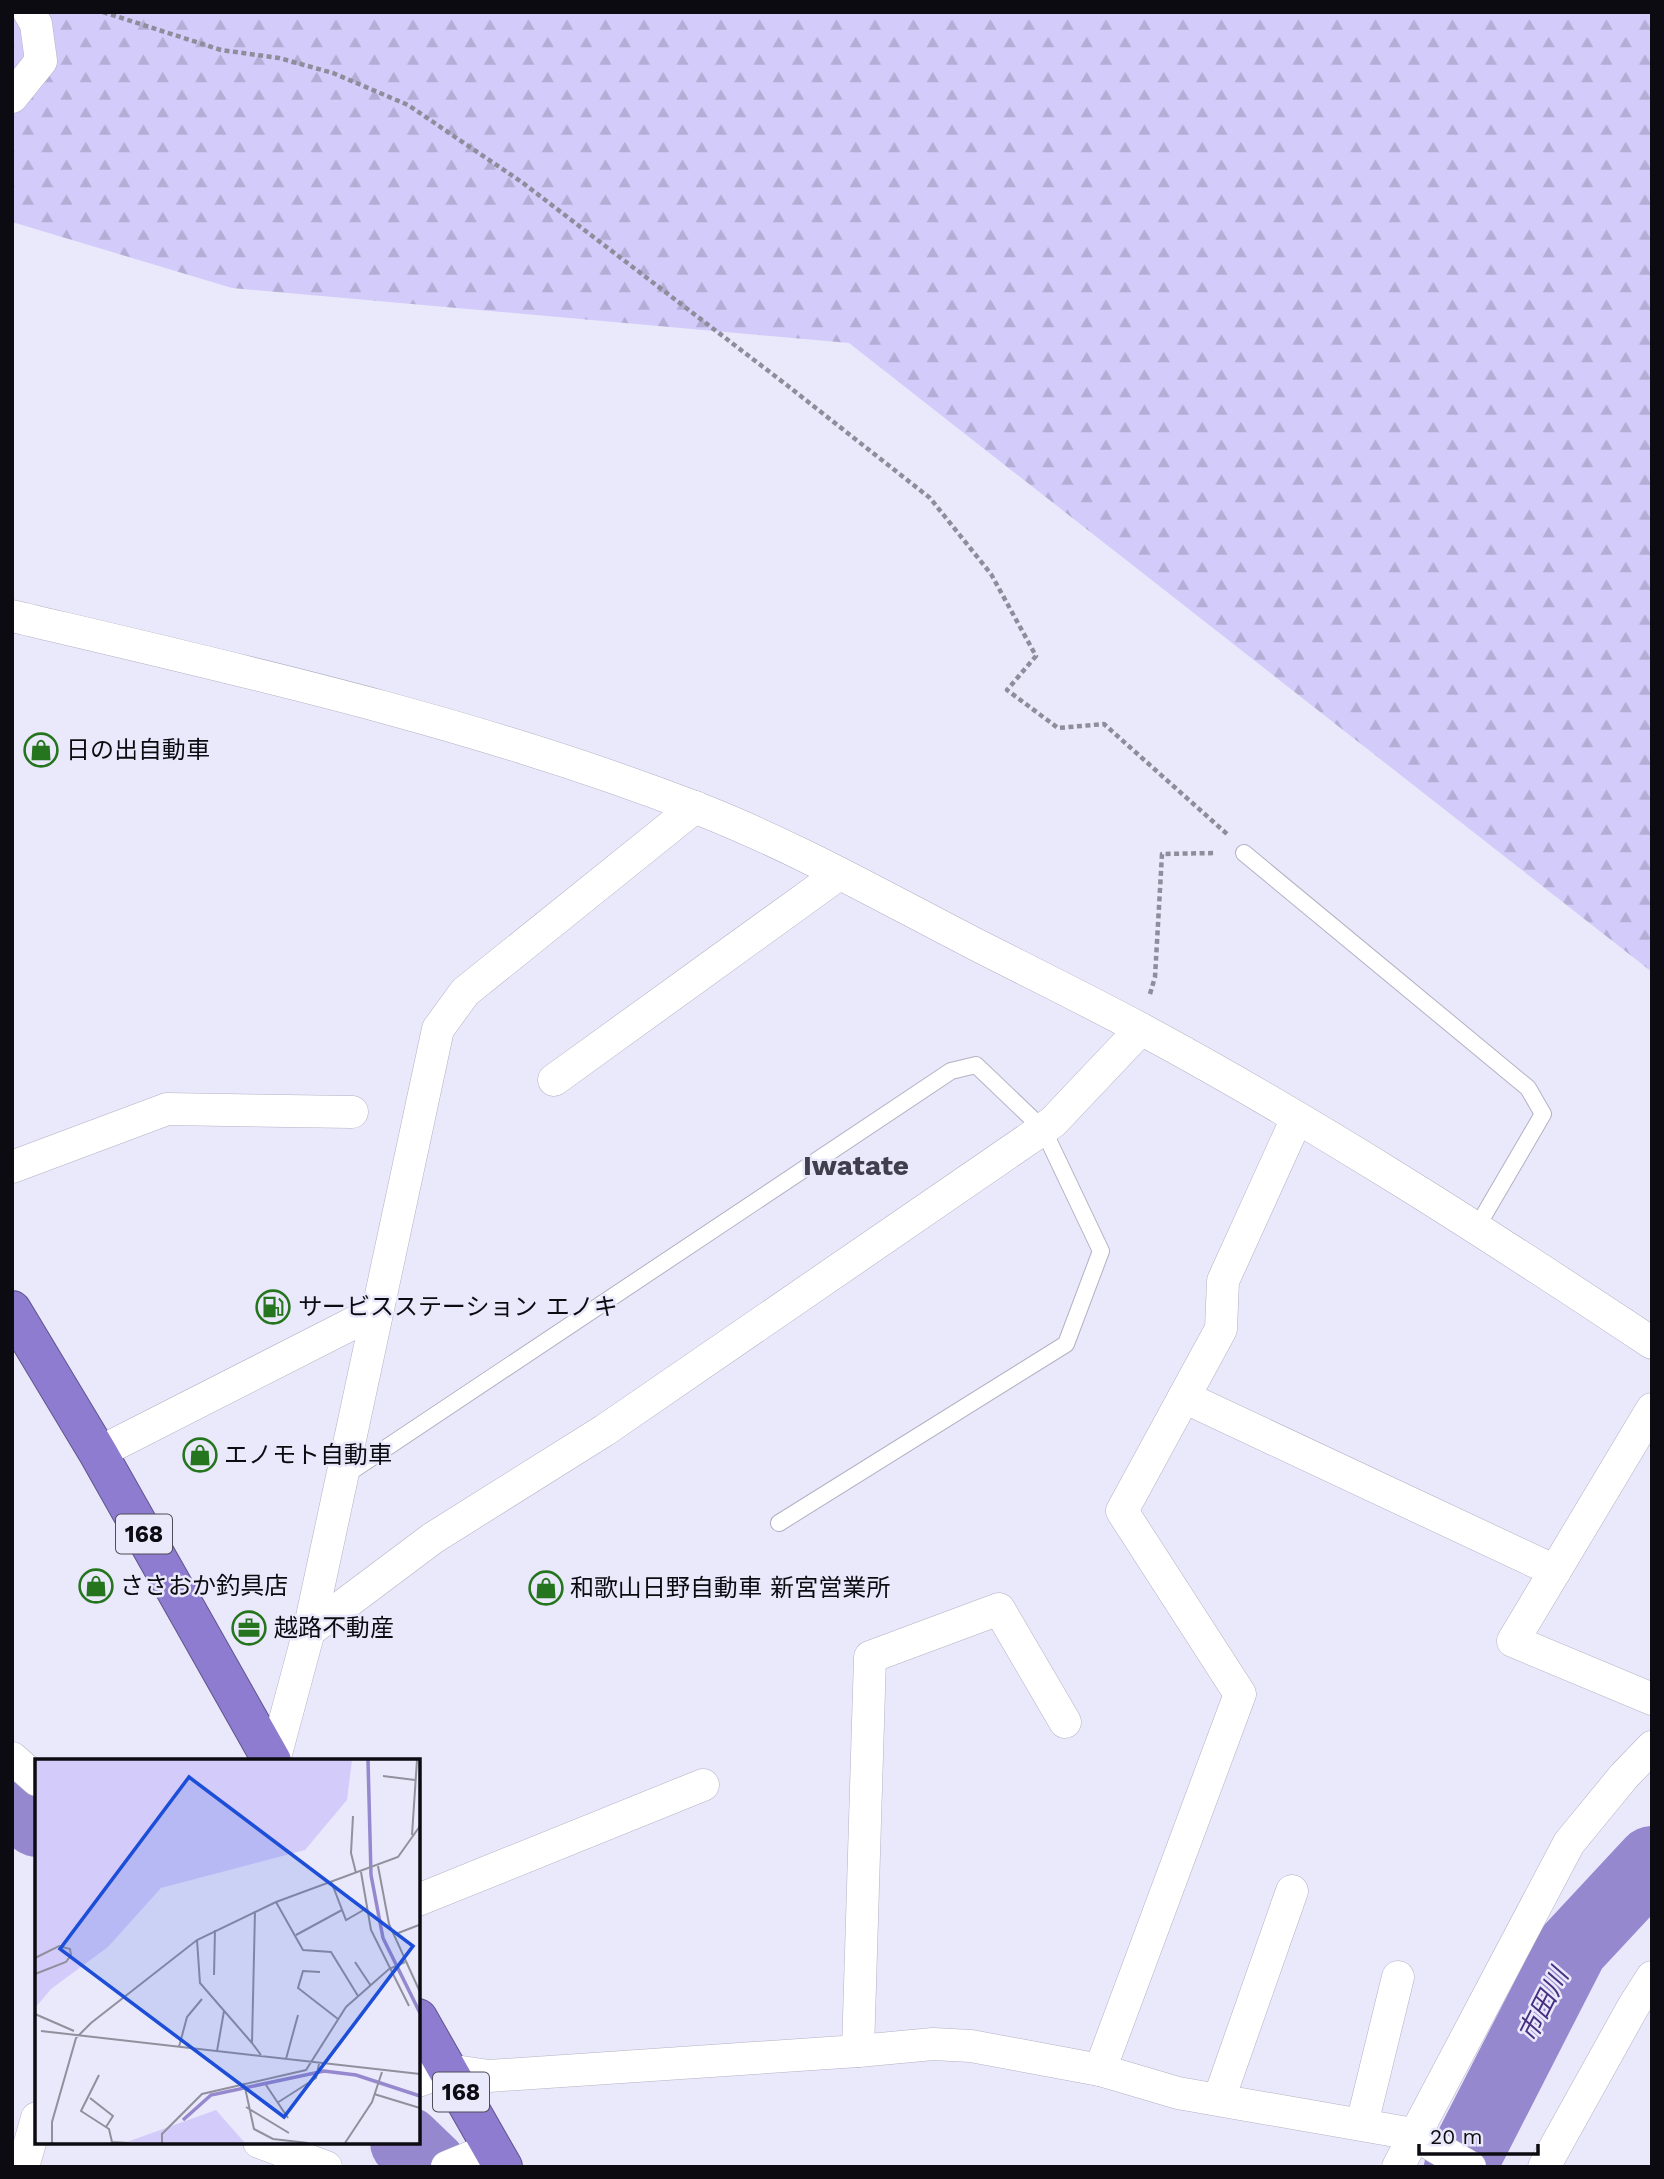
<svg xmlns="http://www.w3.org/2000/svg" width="1664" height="2179" viewBox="0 0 1664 2179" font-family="'Work Sans','Noto Sans JP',sans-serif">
<defs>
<pattern id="forest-firs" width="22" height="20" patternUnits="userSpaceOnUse" patternTransform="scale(1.75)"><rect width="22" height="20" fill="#d3ccfb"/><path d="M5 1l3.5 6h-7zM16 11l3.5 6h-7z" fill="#b4aed6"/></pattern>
</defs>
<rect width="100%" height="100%" fill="#eae8fb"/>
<polygon fill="url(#forest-firs)" points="12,12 1652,12 1652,972 849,343 232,288 12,222"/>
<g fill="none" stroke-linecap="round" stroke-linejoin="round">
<g stroke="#9588ce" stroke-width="72">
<polyline points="12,1800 37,1821"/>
<polyline points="406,2142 432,2167"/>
<polyline points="1460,2167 1572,1948 1652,1862"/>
</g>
<defs>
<g id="lane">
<polyline points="1244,853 1528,1088 1543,1114 1477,1227"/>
<polyline points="344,1476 951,1071 976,1065 1043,1129 1101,1251 1066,1344 779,1523"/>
</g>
<g id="street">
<polyline points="12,97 41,61 36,24 29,12"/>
<path d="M12 616C241 670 474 722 694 807 790 844 880 895 971 942 1028 971 1085 999 1141 1029 1317 1124 1485 1232 1652 1343"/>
<polyline points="554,1080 839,874"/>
<polyline points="12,1167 167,1109 352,1112"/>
<polyline points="1184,1397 1555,1571"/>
<polyline points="1652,1409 1513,1641 1652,1699"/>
<polyline points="98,1453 377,1311"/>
<polyline points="309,1631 438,1029 465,992 695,807"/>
<polyline points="12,1758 37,1780"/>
<polyline points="274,1761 309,1631 433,1538 605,1430 1053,1122 1141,1029"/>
<polyline points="418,1900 703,1785"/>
<polyline points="858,2051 870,1657 999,1609 1065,1722"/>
<polyline points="1100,2070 1240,1694 1122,1511 1221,1329 1223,1281 1297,1118"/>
<polyline points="418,2081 448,2070 489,2076 858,2051 933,2044 971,2046 1100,2070 1178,2093 1413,2134 1470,2167"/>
<polyline points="1219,2099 1292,1891"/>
<polyline points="1362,2124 1398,1977"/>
<polyline points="259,2142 326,2167"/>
<polyline points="23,2167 37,2118"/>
<polyline points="447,2167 493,2148"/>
<polyline points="1398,2167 1569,1843 1624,1776 1652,1747"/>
<polyline points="1544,2167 1633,2007 1652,1977"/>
</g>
<g id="highway">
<polyline points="12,1310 98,1453 272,1761"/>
<polyline points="418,2018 503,2167"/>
</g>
</defs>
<use href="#lane" stroke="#b3b1c3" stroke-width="18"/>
<use href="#street" stroke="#b3b1c3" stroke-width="33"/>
<use href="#highway" stroke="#60548d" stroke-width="40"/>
<g stroke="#8f8d9b" stroke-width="4.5" stroke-dasharray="5 3.5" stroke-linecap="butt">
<polyline points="103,12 221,50 279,58 333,73 408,105 523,183 788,386 930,498 991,574 1036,656 1007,690 1058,728 1104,724 1227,834"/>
<polyline points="1150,994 1155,977 1162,854 1216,853"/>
</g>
<use href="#lane" stroke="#fff" stroke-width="16"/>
<use href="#street" stroke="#fff" stroke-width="32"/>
<use href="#highway" stroke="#8e7cd0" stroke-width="38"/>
</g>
<defs>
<symbol id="shop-ring" viewBox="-11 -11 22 22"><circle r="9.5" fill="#eae8fb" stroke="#25751e" stroke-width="1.5"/><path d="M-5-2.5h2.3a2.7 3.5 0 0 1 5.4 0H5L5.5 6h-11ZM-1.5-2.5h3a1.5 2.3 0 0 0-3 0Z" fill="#25751e"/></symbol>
<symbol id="fuel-ring" viewBox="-11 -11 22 22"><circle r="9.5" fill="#eae8fb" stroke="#25751e" stroke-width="1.5"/><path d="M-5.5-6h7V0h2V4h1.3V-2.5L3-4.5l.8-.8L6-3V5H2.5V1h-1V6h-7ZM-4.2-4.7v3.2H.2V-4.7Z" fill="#25751e"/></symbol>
<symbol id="office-ring" viewBox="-11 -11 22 22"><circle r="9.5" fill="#eae8fb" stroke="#25751e" stroke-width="1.5"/><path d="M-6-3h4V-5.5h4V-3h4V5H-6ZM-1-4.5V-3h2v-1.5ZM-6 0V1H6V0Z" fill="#25751e"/></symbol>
</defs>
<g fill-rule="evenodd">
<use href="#shop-ring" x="22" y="731" width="38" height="38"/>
<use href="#fuel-ring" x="254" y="1288" width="38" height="38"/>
<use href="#shop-ring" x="181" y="1436" width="38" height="38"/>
<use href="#shop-ring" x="77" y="1567" width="38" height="38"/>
<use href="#shop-ring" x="527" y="1569" width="38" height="38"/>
<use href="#office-ring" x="230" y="1609" width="38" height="38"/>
</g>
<g text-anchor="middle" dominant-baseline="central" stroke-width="5" stroke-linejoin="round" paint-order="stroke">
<g fill="#eae8fb" stroke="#4f4d57" stroke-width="2">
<rect x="116" y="1514.5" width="56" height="39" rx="5"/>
<rect x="433" y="2072.5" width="56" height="39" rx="5"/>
</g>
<g font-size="23" font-weight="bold" fill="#0c0b11">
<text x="144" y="1534">168</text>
<text x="461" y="2092">168</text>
</g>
<g font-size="24" fill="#0c0b11" stroke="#eae8fb" text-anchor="start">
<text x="66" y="750">日の出自動車</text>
<text x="298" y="1307">サービスステーション エノキ</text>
<text x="224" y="1455">エノモト自動車</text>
<text x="120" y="1586">ささおか釣具店</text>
<text x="570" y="1588">和歌山日野自動車 新宮営業所</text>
<text x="274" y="1628">越路不動産</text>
</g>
<g font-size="26" font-style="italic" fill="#472f82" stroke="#eae8fb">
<text transform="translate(1543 2005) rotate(-63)">市田川</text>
</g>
<g font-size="28" font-weight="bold" fill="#413e4d" stroke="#eae8fb">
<text x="856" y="1165">Iwatate</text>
</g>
</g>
<g transform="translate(35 1759)">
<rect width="385" height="385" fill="#eae8fb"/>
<path d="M0 1H317L312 41 270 91 126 129 73 188 16 230 0 249ZM181 351 210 384H89Z" fill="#d3ccfb"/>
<path fill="none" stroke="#9588ce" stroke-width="3.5" d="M333 1 336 116M336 116 348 179 385 254M148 361 176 336 289 312 321 316 385 337"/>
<path fill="none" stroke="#91909d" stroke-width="2" d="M348 17 380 21M318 57 316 94 321 114M377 76 382 1M343 107 354 165 385 233M326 113 336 171 374 247M296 122 311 161 332 149M241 143 268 191 296 193 323 237M220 152 217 284 226 296M261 176 307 151M358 176 384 166M162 181 165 224 217 284M0 199 24 187 35 190 36 196 31 203 0 215M320 203 336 227M285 213 268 212 263 229 303 260M179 216 180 171M0 255 39 272M6 272 385 315M144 288 152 258 167 240M182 292 189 252M251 300 263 256M64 316 46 352 74 370 77 383 94 384M209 324 219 370 238 380 273 384M231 326 253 359M339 335 385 349M55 339 78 357 71 368M242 344 281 319 284 305M211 348 254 374M17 384V363L41 279 56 264 162 181 241 143 363 98 385 67M127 384V375L167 335 271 311 311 248 354 210 370 203M310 384 337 343 347 313"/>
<path fill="#1d4ed8" fill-opacity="0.15" stroke="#1d4ed8" stroke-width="3.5" d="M154 18 378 187 249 358 25 190Z"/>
<rect width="385" height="385" fill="none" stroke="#0c0b11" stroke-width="3.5"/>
</g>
<rect width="1664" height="2179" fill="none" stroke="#0c0b11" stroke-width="28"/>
<path d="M1419 2144v10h119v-10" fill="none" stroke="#0c0b11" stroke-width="3.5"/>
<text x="1430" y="2144" font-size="21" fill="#0c0b11" stroke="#eae8fb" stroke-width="5" paint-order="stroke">20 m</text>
</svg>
